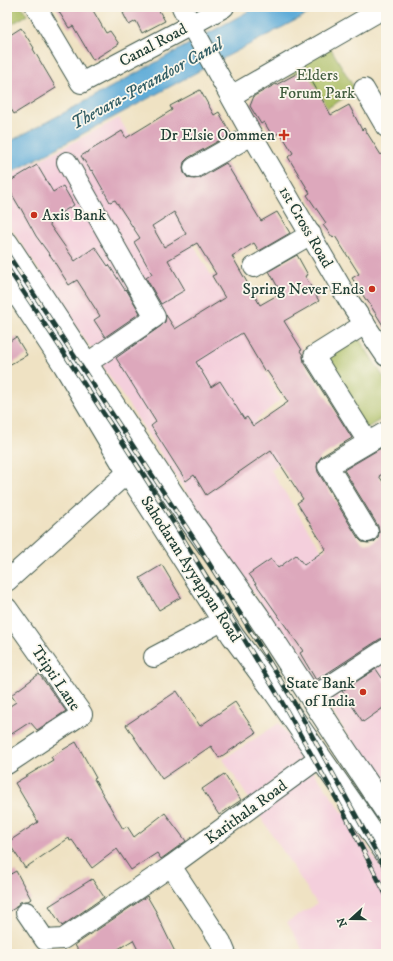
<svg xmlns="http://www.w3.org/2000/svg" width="393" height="961" viewBox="0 0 393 961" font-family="'IM FELL DW Pica',serif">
<rect width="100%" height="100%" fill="#fbf7ec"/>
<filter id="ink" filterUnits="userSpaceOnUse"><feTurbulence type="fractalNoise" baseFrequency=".025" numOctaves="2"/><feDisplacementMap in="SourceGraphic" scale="8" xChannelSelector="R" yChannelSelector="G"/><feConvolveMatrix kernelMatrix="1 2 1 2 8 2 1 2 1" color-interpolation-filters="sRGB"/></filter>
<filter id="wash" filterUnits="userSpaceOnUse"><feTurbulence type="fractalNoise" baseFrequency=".012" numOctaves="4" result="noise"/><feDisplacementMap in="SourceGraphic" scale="16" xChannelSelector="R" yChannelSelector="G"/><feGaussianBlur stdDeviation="0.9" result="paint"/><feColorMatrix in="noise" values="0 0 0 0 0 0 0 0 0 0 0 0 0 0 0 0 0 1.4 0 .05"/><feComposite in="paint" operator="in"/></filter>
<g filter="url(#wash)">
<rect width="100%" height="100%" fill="#efe2c3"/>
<g fill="#f4cfdc">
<polygon points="119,118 248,338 280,400 256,420 280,462 271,470 333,569 377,539 386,553 386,791 385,791 7,222 7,177"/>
<polygon points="279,723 386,873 386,954 305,954 287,922 317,904 223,759"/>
</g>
<g fill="#a9bc60" stroke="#647c4a">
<polygon points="7,7 22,7 27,15 7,27"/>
<polygon points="330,47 356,91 304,122 278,77"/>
<polygon points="356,334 386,381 386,416 364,430 319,358"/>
</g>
<polygon fill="#5eacd8" stroke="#3e7486" points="256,7 321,7 197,72 7,175 7,143 86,101"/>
<g id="blocks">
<g fill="#dda8bc" fill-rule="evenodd">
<polygon points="56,7 91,7 106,33 110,31 119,44 93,60 73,26 69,28"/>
<polygon points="134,7 157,7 165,21 142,33 136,21 129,25 123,13"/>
<polygon points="21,28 34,48 33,49 56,88 14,114 7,102 7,37"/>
<polygon points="305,69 331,115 349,105 362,130 364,128 381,155 386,152 386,330 367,300 366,300 352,278 359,274 335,236 333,238 323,225 326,223 307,195 310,193 288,157 293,153 280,132 273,137 264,122 261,124 250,106 254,96 276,84 276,85"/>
<path d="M200 90 214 115 219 112 231 134 188 158 184 162 183 168 184 173 188 178 194 179 200 178 226 163 261 221 277 212 290 233 259 251 254 243 232 256 260 305 281 293 269 271 297 255 308 275 305 276 319 301 284 321 302 350 300 351 303 355V357L304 362 352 438 322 456 318 461 317 467 318 472 358 538 362 542 368 543 374 542 378 538 379 532 378 526 344 470 386 445V472L379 476 386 486V638L380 639 329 672 316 680 300 653 303 651 249 574 271 559 278 568 296 555 304 565 326 549 297 503 303 499 271 450 206 495 194 475 186 481 151 426 156 422 116 358 161 326 165 322 166 315 175 329 225 298 212 276 216 274 197 243 168 260 185 290 161 304 146 278 152 274 134 242 140 238 115 200 110 202 92 170 91 171 81 156 122 131 126 138 172 110 170 106ZM174 212 186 234 164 247 152 226ZM242 333 265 372 267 371 288 402 253 426 247 417 244 419 220 381 211 387 196 362Z"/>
<polygon points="37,165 53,192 63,186 74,205 47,221 75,261 95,247 108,266 109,265 125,290 126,289 140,313 105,337 94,320 100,316 77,280 69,285 55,263 55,262 36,236 20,207 20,208 7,186 7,183"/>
<polygon points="16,337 27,355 7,366 7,343"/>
<polygon points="162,565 181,597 159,610 140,578"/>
<polygon points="376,669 386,684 386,706 363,722 342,691"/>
<polygon points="39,674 66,711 37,730 30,722 7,737 7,708 16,702 11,695"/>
<polygon points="177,691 200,726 235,702 256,733 219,758 211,746 162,779 126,725"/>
<polygon points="76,742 96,778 94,779 123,829 127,826 134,837 165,813 186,841 161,859 157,853 131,870 117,849 92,868 72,840 70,841 69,838 25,868 8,842 38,822 15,783 53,760 51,757"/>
<polygon points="224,774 241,800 219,815 202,789"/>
<polygon points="16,871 31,899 28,901 25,901 20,902 15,908 7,913 7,876"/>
<polygon points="92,879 104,897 62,926 49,906"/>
<polygon points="147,896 158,915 157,915 176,954 140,954 133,940 110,954 80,954 75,945"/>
</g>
</g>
</g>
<g filter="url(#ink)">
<use href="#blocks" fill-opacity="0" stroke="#3e5649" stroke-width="1"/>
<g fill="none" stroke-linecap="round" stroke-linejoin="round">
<defs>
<g id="minor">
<polyline points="36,7 81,83 191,25 224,7"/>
<polyline points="182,7 191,25 252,135 335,277 349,301 386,356"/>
<polyline points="364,89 386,127"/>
<polyline points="231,96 386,7"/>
<polyline points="67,162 155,317 86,364"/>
<polyline points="194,168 252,135"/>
<polyline points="254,267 311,234"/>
<polyline points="365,324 314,356 368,442"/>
<polyline points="368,532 328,466 386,432"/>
<polyline points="7,581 128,472"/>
<polyline points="7,608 82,714 7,764"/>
<polyline points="154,657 224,620"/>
<polyline points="311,698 386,649"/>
<polyline points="171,866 221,942 226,954"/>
<polyline points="26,912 45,940 63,939 171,866 320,757"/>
</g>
<g id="major">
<polyline points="7,243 185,513 258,616 340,742 386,811"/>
<polyline points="7,278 65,366 128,472 233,636 274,691 356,809 386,853"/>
</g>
</defs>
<use href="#minor" stroke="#3e5649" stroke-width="22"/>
<use href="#major" stroke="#3e5649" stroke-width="24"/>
<use href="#minor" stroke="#fff" stroke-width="20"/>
<use href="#major" stroke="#fff" stroke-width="22"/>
<defs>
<g id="rail">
<polyline points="7,253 198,545 292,699 386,870"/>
<polyline points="7,267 125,446 175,525 282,702 341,807 386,895"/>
</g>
</defs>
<use href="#rail" stroke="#1f3d34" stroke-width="4.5"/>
<use href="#rail" stroke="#fbf7ec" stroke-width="3" stroke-dasharray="9" stroke-linecap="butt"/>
</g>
</g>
<g fill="#c8321e" stroke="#fbf7ec" stroke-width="1.5">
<path d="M282 129h4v4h4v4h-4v4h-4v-4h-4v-4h4z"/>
<circle cx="34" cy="215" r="4"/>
<circle cx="372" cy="289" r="4"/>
<circle cx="363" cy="692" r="4"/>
</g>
<g text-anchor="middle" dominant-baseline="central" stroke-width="3.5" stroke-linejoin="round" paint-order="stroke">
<g font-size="16" fill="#1f3d34" stroke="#fbf7ec">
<text transform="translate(153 45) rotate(-28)">Canal Road</text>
<text transform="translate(306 227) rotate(60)">1st Cross Road</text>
<text transform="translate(191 569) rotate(57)">Sahodaran Ayyappan Road</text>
<text transform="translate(56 678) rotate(56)">Tripti Lane</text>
<text transform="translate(246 812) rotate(-36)">Karithala Road</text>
</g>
<g font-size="16" fill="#425d3f" stroke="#fbf7ec">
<text x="317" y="75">Elders<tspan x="317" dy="18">Forum Park</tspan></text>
</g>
<g font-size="16" fill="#1f3d34" stroke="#fbf7ec" text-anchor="end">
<text x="275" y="135">Dr Elsie Oommen</text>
<text x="42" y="215" text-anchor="start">Axis Bank</text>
<text x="364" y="289">Spring Never Ends</text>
<text x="355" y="683">State Bank<tspan x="355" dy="18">of India</tspan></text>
</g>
<g font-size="17" font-style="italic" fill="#325e65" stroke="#fbf7ec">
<text transform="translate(147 84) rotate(-29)">Thevara-Perandoor Canal</text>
</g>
</g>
<rect width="393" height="961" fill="none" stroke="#fbf7ec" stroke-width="24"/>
<g transform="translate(351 919) rotate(249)" stroke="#fbf7ec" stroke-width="3" paint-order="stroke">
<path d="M0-3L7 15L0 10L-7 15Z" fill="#1f3d34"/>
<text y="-6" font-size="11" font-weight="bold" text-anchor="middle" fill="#1f3d34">N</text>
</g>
</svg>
